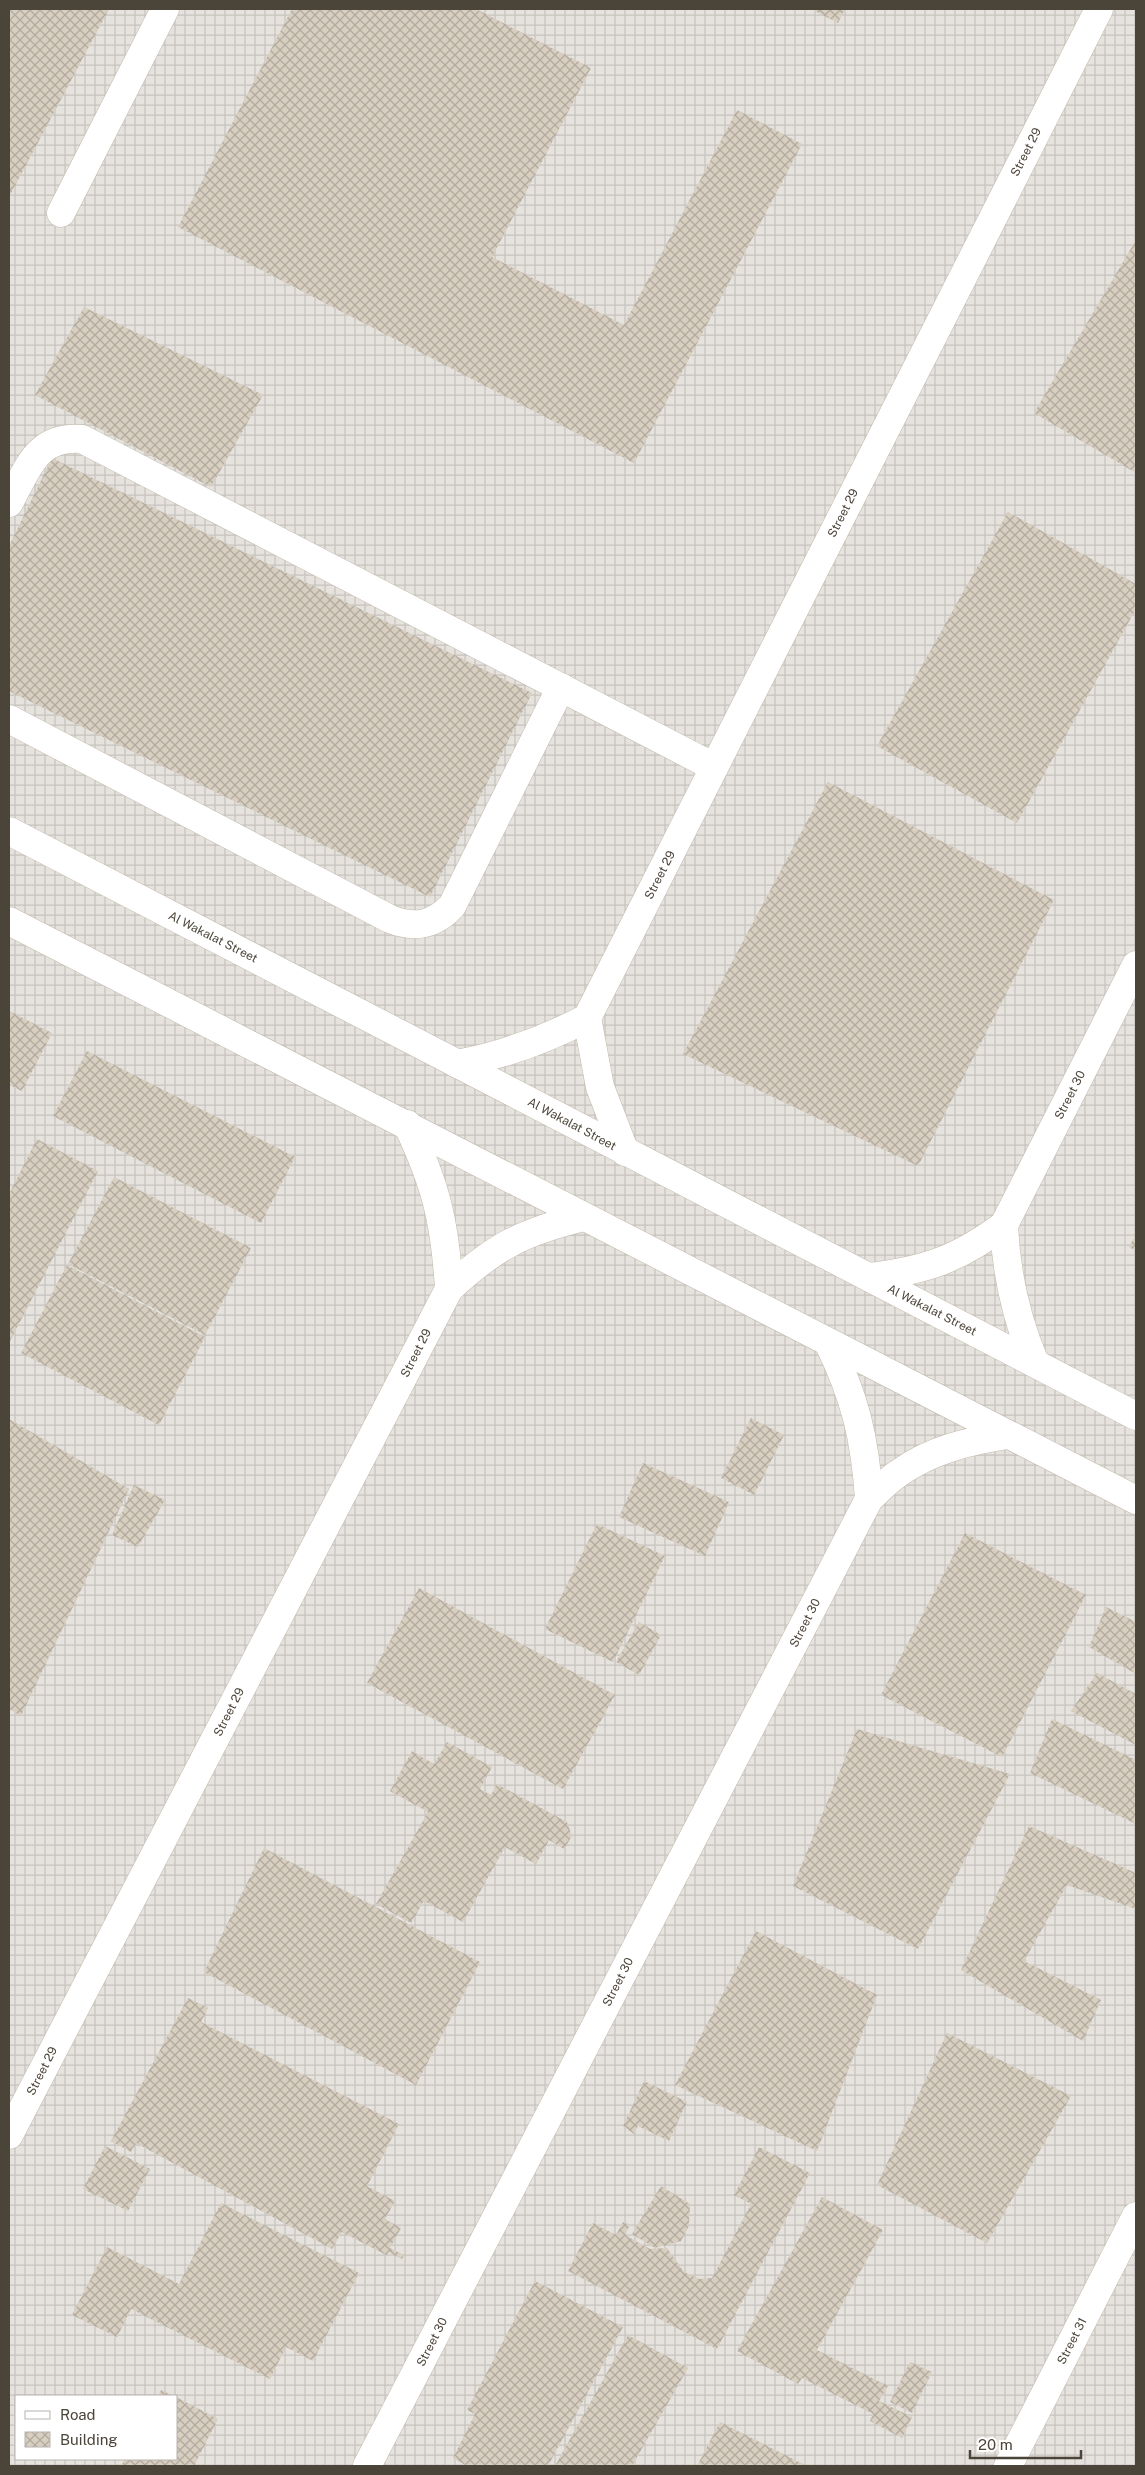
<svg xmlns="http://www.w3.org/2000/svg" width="1145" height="2475" viewBox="0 0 1145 2475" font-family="'Public Sans',sans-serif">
<defs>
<pattern id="industrial-grid" width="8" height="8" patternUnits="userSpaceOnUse" patternTransform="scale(1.25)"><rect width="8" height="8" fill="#e6e2dd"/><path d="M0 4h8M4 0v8" fill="none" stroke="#c7c3be"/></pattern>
<pattern id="building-cross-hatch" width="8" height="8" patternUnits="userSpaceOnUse" patternTransform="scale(1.25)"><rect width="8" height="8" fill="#d8cfc1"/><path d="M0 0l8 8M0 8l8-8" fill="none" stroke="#b1aa9e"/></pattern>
</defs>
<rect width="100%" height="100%" fill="#f6f3ec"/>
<path fill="url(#industrial-grid)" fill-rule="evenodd" d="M9 9H1136V2466H9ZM16 2396H176V2459H16Z"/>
<g fill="url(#building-cross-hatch)">
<polygon points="9,9 109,9 9,197"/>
<polygon points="292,9 476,9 591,68 492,257 624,325 737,110 802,144 634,463 178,227"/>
<polygon points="811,9 845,9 838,23"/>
<polygon points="1136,240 1136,473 1034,413"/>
<polygon points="84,307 263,395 211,487 35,395"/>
<polygon points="52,458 532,693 430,897 9,691 9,546"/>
<polygon points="1008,512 1136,584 1136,609 1017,823 877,746"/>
<polygon points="828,782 1054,900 918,1166 683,1054"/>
<polygon points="9,1011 52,1033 22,1091 9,1085"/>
<polygon points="87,1051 295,1157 261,1223 53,1116"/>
<polygon points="37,1139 98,1171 9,1343 9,1194"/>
<polygon points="114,1177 251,1248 205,1335 68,1264"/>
<polygon points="1136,1234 1136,1251 1129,1247"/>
<polygon points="67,1265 205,1337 159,1425 21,1353"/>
<polygon points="751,1418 784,1435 754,1495 721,1478"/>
<polygon points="9,1419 129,1489 21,1716 9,1709"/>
<polygon points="643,1463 729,1502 705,1556 619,1517"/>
<polygon points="134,1485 165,1500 138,1547 112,1535"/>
<polygon points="597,1524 665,1556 613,1662 545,1629"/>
<polygon points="965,1533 1086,1595 1002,1757 881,1695"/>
<polygon points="419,1588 615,1695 563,1789 367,1683"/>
<polygon points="1106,1607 1136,1622 1136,1674 1089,1647"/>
<polygon points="639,1622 661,1635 639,1675 616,1662"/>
<polygon points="1097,1673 1136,1694 1136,1745 1071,1711"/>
<polygon points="1052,1719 1136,1760 1136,1824 1030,1773"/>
<polygon points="857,1729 1010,1774 918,1949 793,1886"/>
<polygon points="447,1742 492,1767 480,1789 491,1795 497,1784 567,1822 572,1836 564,1849 549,1840 536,1864 505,1847 463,1922 424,1901 411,1923 376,1904 428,1812 390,1791 412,1751 434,1764"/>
<polygon points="1029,1826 1136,1873 1136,1909 1067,1885 1024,1961 1101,2000 1083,2041 961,1970"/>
<polygon points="264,1848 480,1962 416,2085 204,1972"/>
<polygon points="756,1931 877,1995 817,2151 675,2085"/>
<polygon points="188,1998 208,2008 201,2022 399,2124 367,2186 395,2201 385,2219 401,2228 390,2248 404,2255 402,2259 388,2252 388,2256 342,2232 332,2249 136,2143 131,2152 111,2141"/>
<polygon points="947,2033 1071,2096 987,2243 877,2185"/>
<polygon points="644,2081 687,2102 669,2141 638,2126 634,2134 623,2126"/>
<polygon points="105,2146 150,2169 128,2211 83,2189"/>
<polygon points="759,2147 810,2173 717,2349 568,2271 593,2223 616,2235 623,2222 630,2225 625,2235 650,2249 667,2248 684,2272 699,2279 712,2278 751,2204 734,2195"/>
<polygon points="661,2186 690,2204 689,2226 681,2241 655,2248 632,2234"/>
<polygon points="822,2197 883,2230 817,2350 888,2386 879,2401 912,2417 902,2438 870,2421 873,2414 802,2378 798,2384 737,2351"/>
<polygon points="221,2203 359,2273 313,2361 286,2347 270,2379 131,2309 117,2337 72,2315 107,2247 179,2284"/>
<polygon points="535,2281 623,2327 548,2466 467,2466 453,2458 475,2414 467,2410"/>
<polygon points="628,2335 688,2368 632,2466 555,2466"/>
<polygon points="910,2362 932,2372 912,2413 890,2402"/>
<polygon points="161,2390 174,2396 158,2396"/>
<polygon points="176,2397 218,2419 194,2466 121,2466 125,2459 176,2459"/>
<polygon points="720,2422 807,2466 697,2466"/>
</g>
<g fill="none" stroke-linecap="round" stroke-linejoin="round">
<defs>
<g id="minor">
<polyline points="61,213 165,9"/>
<path d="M9 503C28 469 36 435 82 439L714 767"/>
<path d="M9 719 390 919C415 929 434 925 452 906L561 687"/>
<polyline points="9,831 1136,1416"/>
<polyline points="9,921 1136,1500"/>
<polyline points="587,1018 600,1087 625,1152"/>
<path d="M457 1064C504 1055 545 1040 587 1018L1099 9"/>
<path d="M407 1124C436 1185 445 1222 449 1289"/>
<path d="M1004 1225C1006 1275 1016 1318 1035 1363"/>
<path d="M870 1277C927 1270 958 1259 1004 1225L1136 965"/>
<path d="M828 1342C855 1397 865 1438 869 1499"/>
<path d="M9 2135 449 1289C495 1246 523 1232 584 1217"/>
<path d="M367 2466 869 1499C879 1490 888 1480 899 1473 931 1450 969 1441 1007 1435"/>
<polyline points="1008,2466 1136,2216"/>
</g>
</defs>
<use href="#minor" stroke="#c2bbae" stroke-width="29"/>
<use href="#minor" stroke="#fff" stroke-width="28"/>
</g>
<g text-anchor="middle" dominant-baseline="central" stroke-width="4.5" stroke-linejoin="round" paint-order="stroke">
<g font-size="12" fill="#4b4439" stroke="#fff">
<text transform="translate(1026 152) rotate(-63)">Street 29</text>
<text transform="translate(843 513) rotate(-63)">Street 29</text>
<text transform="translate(660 875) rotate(-63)">Street 29</text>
<text transform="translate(213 937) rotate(27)">Al Wakalat Street</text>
<text transform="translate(1070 1095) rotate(-63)">Street 30</text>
<text transform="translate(572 1124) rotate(28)">Al Wakalat Street</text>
<text transform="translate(932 1310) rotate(27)">Al Wakalat Street</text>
<text transform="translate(416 1353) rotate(-63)">Street 29</text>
<text transform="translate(805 1623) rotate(-63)">Street 30</text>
<text transform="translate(229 1712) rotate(-63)">Street 29</text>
<text transform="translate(618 1982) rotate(-63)">Street 30</text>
<text transform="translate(42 2071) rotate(-63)">Street 29</text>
<text transform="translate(1072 2341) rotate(-63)">Street 31</text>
<text transform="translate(432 2342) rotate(-63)">Street 30</text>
</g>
</g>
<rect width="1145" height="2475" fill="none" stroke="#4b4439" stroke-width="20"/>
<rect x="15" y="2395" width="162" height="65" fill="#ffffff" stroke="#b7b4b0"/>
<rect x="25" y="2411" width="25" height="8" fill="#ffffff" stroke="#b7b4b0"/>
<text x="60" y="2420" font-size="15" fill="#4b4439">Road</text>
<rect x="25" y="2432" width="25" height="15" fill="url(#building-cross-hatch)" stroke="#b7b4b0"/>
<text x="60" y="2445" font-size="15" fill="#4b4439">Building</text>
<path d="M970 2450v8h111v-8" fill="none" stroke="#4b4439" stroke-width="2.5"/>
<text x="978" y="2450" font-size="15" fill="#4b4439" stroke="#ffffff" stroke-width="4" paint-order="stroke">20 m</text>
</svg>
